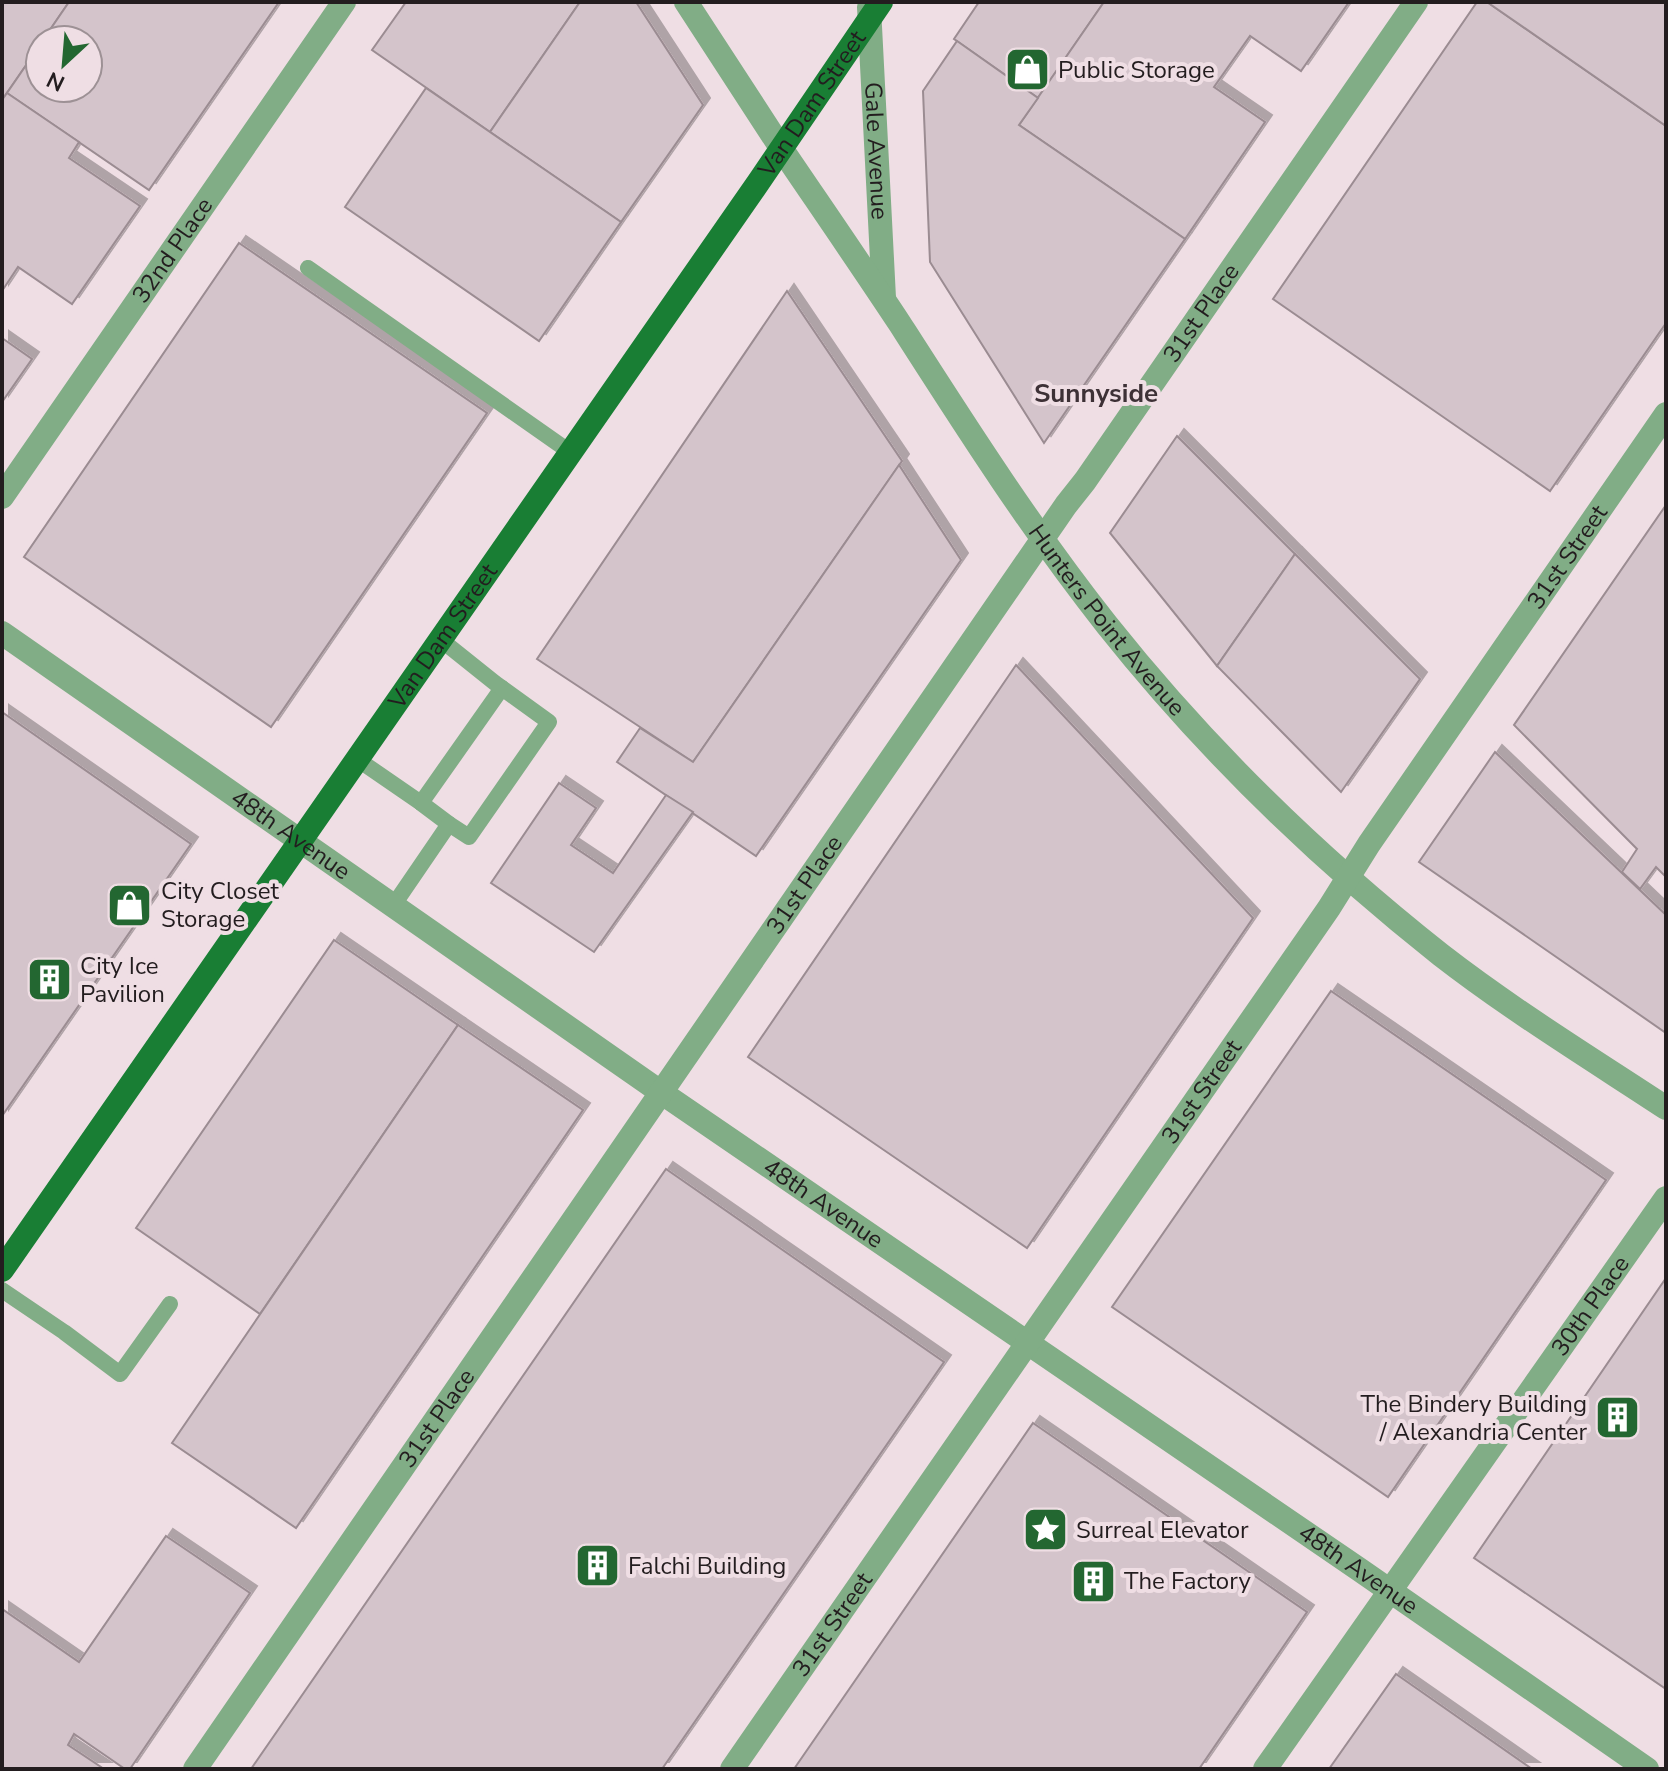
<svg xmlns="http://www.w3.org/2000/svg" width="1668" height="1771" viewBox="0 0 1668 1771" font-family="'Nunito Sans',sans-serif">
<defs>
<filter id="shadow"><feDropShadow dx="7" dy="-7" stdDeviation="0" flood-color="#0004"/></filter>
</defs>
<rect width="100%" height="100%" fill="#efdee4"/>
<g fill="#d4c4cb" stroke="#9b8c92" stroke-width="2" filter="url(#shadow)">
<polygon points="2,2 69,2 43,40 40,40 40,45 2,100"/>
<polygon points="69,2 279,2 149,190 7,93 40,45 40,88 88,88 88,40 43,40"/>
<polygon points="406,2 580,2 490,132 372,50"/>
<polygon points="580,2 636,2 703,105 621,222 490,132"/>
<polygon points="979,2 1104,2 1038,98 954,39"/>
<polygon points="1104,2 1349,2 1301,71 1250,36 1214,87 1265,122 1185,239 1019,125"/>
<polygon points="1477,2 1487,2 1666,126 1666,323 1550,491 1273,299"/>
<polygon points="1487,2 1666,2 1666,126"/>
<polygon points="957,41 1038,98 1019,125 1185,239 1044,443 930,262 923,91"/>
<polygon points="426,88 621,222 539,341 345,207"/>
<polygon points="7,93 79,142 69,158 140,206 72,304 18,267 2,291 2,100"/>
<polygon points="239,243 487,413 271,727 24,557"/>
<polygon points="787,291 902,461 693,762 537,659"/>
<polygon points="2,338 32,359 2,402"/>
<polygon points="1177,436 1295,554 1217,666 1110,533"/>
<polygon points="899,465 961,560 756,856 617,762 640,728 693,762"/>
<polygon points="1666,505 1666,877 1656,867 1640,889 1622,872 1637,849 1514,725"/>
<polygon points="1295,554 1420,679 1341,792 1217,666"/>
<polygon points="1016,665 1253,918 1027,1248 748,1057"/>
<polygon points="2,712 191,844 2,1116"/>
<polygon points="1495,752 1666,915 1666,1033 1419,862"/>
<polygon points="559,783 596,808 571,845 613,873 666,795 693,812 594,952 491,883"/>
<polygon points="334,940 458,1025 260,1314 136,1228"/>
<polygon points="1331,991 1606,1180 1388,1497 1112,1307"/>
<polygon points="458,1025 583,1110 296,1528 172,1443"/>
<polygon points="666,1169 944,1362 662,1769 251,1769"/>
<polygon points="1666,1278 1666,1689 1474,1558"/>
<polygon points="1033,1423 1307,1612 1199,1769 794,1769"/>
<polygon points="166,1536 250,1593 130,1769 125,1769 74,1734 68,1745 104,1769 2,1769 2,1609 79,1662"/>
<polygon points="1396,1674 1532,1769 1329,1769"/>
</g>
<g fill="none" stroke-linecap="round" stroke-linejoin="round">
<g stroke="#81ad86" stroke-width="16">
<polyline points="308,268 570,452"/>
<polyline points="357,759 421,803"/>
<polyline points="449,824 421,803 502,688"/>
<polyline points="393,906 449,824 469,837 549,722 495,683 440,639"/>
<polyline points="2,1290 64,1332 120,1374 170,1304"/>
</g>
<g stroke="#81ad86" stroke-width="24">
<path id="s1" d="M869 7 884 298"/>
<path id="s2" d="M781 148C821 207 861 265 900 324 966 427 1031 529 1107 625 1204 747 1318 858 1441 955 1512 1010 1590 1058 1666 1108"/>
<path id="s3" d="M2 497 344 2"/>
<path id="s4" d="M2 633 662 1093 1360 1570 1647 1769"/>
<path id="s5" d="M195 1769 1066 505 1085 481 1416 2"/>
<path id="s6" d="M732 1769 1329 908 1369 844 1666 414"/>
<path id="s7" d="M1265 1769 1666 1198"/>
</g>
<polyline stroke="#81ad86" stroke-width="24" points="686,2 781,148"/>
<path stroke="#197e34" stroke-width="24" id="s8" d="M2 1270 760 180 881 2"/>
</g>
<defs>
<symbol id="shop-square" viewBox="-11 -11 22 22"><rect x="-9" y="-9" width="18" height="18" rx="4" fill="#236731" stroke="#efdee4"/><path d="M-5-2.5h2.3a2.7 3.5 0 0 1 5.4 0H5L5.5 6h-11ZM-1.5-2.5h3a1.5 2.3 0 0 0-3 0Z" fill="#fff"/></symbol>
<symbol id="building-square" viewBox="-11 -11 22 22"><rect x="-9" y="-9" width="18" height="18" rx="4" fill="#236731" stroke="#efdee4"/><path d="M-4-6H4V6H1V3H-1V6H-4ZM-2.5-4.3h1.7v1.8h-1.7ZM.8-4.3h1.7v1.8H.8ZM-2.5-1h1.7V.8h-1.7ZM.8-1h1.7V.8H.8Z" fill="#fff"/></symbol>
<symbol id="sight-square" viewBox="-11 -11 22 22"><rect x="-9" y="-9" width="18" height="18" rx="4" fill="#236731" stroke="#efdee4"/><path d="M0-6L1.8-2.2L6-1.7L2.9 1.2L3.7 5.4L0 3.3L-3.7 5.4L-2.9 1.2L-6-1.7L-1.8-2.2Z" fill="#fff"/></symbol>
</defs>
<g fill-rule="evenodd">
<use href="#shop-square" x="1002" y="44" width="51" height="51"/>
<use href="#shop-square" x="104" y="880" width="51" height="51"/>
<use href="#building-square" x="24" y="954" width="51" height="51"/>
<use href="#building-square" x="1592" y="1392" width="51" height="51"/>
<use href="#sight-square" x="1020" y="1504" width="51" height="51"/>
<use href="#building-square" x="572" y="1540" width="51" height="51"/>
<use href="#building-square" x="1068" y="1556" width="51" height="51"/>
</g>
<g text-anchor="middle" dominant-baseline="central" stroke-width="8" stroke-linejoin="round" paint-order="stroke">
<g font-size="24" fill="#231d1f" stroke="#efdee4" text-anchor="start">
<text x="1058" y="70">Public Storage</text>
<text x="161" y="891">City Closet<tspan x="161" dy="28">Storage</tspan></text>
<text x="80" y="966">City Ice<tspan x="80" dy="28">Pavilion</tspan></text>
<text x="1587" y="1404" text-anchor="end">The Bindery Building<tspan x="1587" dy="28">/ Alexandria Center</tspan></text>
<text x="1076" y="1530">Surreal Elevator</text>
<text x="628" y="1566">Falchi Building</text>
<text x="1124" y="1581">The Factory</text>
</g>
<g font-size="24" fill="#231d1f" stroke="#efdee4">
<text stroke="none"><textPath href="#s8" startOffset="1420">Van Dam Street</textPath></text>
<text stroke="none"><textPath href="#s1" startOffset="144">Gale Avenue</textPath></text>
<text stroke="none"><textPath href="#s3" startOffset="300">32nd Place</textPath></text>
<text stroke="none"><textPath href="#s5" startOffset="1770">31st Place</textPath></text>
<text stroke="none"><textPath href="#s6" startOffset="1472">31st Street</textPath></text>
<text stroke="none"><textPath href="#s2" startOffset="574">Hunters Point Avenue</textPath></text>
<text stroke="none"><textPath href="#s8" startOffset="772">Van Dam Street</textPath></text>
<text stroke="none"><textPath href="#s4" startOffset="352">48th Avenue</textPath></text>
<text stroke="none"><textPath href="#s5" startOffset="1074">31st Place</textPath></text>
<text stroke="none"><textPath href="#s6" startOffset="824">31st Street</textPath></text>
<text stroke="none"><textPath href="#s4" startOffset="1000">48th Avenue</textPath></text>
<text stroke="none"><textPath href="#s7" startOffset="566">30th Place</textPath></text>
<text stroke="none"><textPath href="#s5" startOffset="426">31st Place</textPath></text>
<text stroke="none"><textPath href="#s4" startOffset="1648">48th Avenue</textPath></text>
<text stroke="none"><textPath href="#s6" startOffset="176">31st Street</textPath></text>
</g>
<g font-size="26" font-weight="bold" fill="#3d3136" stroke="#efdee4">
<text x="1096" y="393">Sunnyside</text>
</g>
</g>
<rect width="1668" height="1771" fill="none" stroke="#231d1f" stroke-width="8"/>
<g transform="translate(64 64) rotate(206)"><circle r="38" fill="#efdee4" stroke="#9d9195" stroke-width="2"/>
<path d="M0-6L14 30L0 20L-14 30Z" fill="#236731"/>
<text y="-12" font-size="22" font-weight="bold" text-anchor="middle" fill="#231d1f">N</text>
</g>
</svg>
